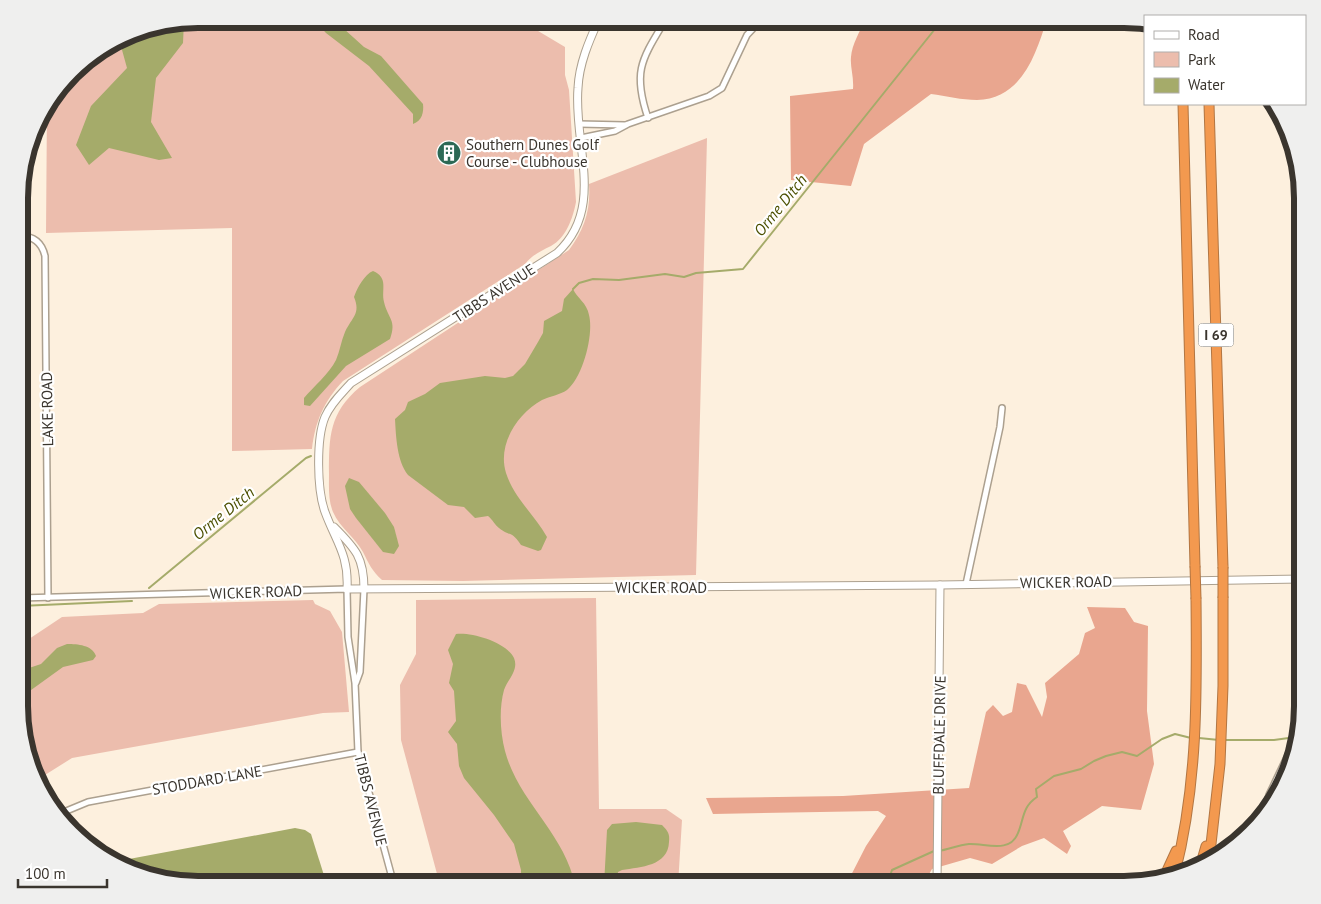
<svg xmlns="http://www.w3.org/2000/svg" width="1321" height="904" viewBox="0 0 1321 904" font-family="'PT Sans',sans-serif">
<rect width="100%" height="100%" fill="#fdf0de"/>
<g fill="#ecbdad">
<path d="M197 19H518L565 47V75L569 90 576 202C573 218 566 238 551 246 541 251 532 255 525 264L343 381C324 401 315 422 312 449L232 451V228L46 233 47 105 79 63 129 32Z"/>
<path d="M707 138 696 575 463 581 382 580C372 571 369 564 363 552 355 537 340 528 333 512 328 500 329 486 329 474 329 437 329 413 360 387L569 250C584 230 591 210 589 184Z"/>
<polygon points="596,598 599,809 666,809 682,820 678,885 440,885 401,740 400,685 416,654 416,600"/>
<polygon points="313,600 315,604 330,611 342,632 349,712 323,713 72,758 37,780 20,730 20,645 62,617 143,613 159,604"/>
</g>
<g fill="#e9a68f">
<path d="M866 19H1047C1036 54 1022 99 977 100 962 100 946 96 931 94L864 144 851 186 791 180 790 96 853 89C854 77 850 67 851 57 852 44 860 31 866 19Z"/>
<polygon points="1087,607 1125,608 1134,622 1148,626 1147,711 1154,764 1141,810 1102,806 1063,831 1071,846 1067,854 1044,838 1022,846 992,864 970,858 932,869 923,885 846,885 866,846 886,816 878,811 713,814 706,798 843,796 969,788 986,712 993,705 1003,716 1012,712 1017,683 1026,685 1042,717 1047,697 1045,683 1079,654 1085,633 1095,628"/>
</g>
<g fill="#a5ab6a">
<path d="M313 19H333L364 47 381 56 423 104C424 112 422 121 413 124V114L369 66 326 33Z"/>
<polygon points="184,21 183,43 156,78 151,122 172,158 159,160 109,148 89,165 76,145 91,106 127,68 119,39 129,32"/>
<path d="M373 271C389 278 381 289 384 302 388 319 397 320 390 339L346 366 310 406 304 405V398C313 387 329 374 336 360 340 351 341 341 345 332 352 317 361 314 354 297 357 288 365 274 373 271Z"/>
<path d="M573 289C577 298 587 303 589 315 594 334 583 377 567 390 560 395 550 396 542 400 518 413 497 444 506 473 514 498 534 514 547 537L541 550 538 551 521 545C511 530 510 537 499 528 495 525 493 520 488 516L475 518 464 507 448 505 408 475C397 461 396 437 395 419L405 410 408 402 425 394 440 383 485 376 505 378 513 376 525 364 538 342 543 333 544 321 562 311 564 299Z"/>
<polygon points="349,478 359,482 385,513 394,527 399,546 394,554 383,552 356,518 350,509 345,486"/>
<path d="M456 634C472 632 506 642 514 658 519 670 508 679 504 690 499 708 500 732 505 751 518 801 565 834 575 885H521V870L514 844 494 815 464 778 459 766 457 744 448 732 456 721 454 691 449 683 453 664 448 650Z"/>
<path d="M67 644C78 644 92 645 96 656L93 660 63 667 20 698V671L41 664 57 648Z"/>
<path d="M636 822 662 825C668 831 670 834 669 842 668 866 641 867 622 870L618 872 616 885H604L607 830 612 824Z"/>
<polygon points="295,828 305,830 311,834 327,885 186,885 140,876 113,862"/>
</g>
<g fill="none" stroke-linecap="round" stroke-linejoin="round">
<g stroke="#a5ab6a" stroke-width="2">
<polyline points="573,289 579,283 593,279 619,280 665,274 684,277 696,273 743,269 943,19"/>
<polyline points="149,588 306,458 311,456"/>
<polyline points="20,606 132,601"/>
<polyline points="1199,738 1219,740"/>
<polyline points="1224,740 1274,740 1296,737"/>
<path d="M939 851C949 849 959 845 969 844 985 843 1010 854 1018 833 1024 819 1022 807 1037 797L1036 789 1054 776 1081 769 1094 761 1106 756 1122 752 1137 756 1162 739 1175 734 1191 738"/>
<polyline points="887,885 892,870 934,851"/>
</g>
<defs>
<g id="street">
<path d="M648 118C632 71 642 59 666 19"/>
<polyline points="579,124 625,125"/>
<polyline points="581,138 615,131 628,124 709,96 722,88 747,35 762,19"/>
<path d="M20 236C34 236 42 243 45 256L48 598"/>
<polyline points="966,584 1000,427 1002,408"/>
<polyline points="20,598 347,589 348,637 355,683 358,752 394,885"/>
<polyline points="356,683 360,672 364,589"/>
<polyline points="1265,810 1269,795 1299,732"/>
<polyline points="59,814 88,802 358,752"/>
</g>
<g id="secondary">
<path d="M599 19C589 41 579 64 578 88 573 145 606 208 557 253L351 383C342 393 331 403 325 417 316 439 317 490 325 512 336 542 349 555 347 589L940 585 1302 579"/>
<path d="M334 527C356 549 364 558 364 589"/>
<polyline points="937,885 940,585"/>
</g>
<g id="highway">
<polyline points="1183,104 1195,566"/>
<polyline points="1209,104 1223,567"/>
<polyline points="1209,862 1220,764 1223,686 1223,598"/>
<polyline points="1200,867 1206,846"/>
<path d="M1175 873C1198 783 1197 691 1196 599"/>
<polyline points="1165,875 1176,851"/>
</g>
</defs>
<use href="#street" stroke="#aca08f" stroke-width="8"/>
<use href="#secondary" stroke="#aca08f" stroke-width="9"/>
<use href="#highway" stroke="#b27643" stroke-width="11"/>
<use href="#street" stroke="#fff" stroke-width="5"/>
<use href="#secondary" stroke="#fff" stroke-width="7"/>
<use href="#highway" stroke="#f3994f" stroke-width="9"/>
<defs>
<g id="highway-bridge">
<polyline points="1195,566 1196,599"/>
<polyline points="1223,598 1223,567"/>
</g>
</defs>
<use href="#highway-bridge" stroke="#b27643" stroke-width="11" stroke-linecap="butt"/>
<use href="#highway-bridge" stroke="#f3994f" stroke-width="9"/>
</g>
<defs>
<symbol id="building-disc" viewBox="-11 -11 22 22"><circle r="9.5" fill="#2c6955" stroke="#fff"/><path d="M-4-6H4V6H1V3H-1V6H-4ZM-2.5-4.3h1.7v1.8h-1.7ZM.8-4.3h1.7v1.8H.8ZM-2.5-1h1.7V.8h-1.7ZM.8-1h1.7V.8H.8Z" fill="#fff"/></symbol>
</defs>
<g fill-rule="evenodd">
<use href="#building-disc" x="435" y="139" width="28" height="28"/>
</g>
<g text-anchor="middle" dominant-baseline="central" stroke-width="4.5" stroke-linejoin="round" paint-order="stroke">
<rect fill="#fff" stroke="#75726d" stroke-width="1" x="1198.5" y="323.5" width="35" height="23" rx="4"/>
<g font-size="14" font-weight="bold" fill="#3a352e">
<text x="1216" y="335">I 69</text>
</g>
<g font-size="15" fill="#3a352e" stroke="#fff" text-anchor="start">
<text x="466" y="144">Southern Dunes Golf<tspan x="466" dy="17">Course - Clubhouse</tspan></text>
</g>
<g font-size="15" fill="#3a352e" stroke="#fff">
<text transform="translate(494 293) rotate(-33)">TIBBS AVENUE</text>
<text transform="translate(47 409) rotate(-91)">LAKE ROAD</text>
<text transform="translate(1066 582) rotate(-1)">WICKER ROAD</text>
<text x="661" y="587">WICKER ROAD</text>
<text transform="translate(256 592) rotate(-2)">WICKER ROAD</text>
<text transform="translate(939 735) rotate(-89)">BLUFFDALE DRIVE</text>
<text transform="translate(207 780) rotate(-10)">STODDARD LANE</text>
<text transform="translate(371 800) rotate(76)">TIBBS AVENUE</text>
</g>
<g font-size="16" font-style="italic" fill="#4c5000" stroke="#fff">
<text transform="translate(780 205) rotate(-51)">Orme Ditch</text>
<text transform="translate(223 513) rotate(-39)">Orme Ditch</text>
</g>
</g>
<path d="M0 0H1321V904H0ZM198 28H1124A170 170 0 0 1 1294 198V706A170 170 0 0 1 1124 876H198A170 170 0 0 1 28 706V198A170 170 0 0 1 198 28Z" fill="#efefee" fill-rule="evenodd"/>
<path fill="none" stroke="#3a352e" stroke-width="6" d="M198 28H1124A170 170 0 0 1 1294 198V706A170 170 0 0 1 1124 876H198A170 170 0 0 1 28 706V198A170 170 0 0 1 198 28Z"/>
<rect x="1144" y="15" width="162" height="90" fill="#ffffff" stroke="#b0aeab"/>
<rect x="1154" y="31" width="25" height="8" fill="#ffffff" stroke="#b0aeab"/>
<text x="1188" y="40" font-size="15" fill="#3a352e">Road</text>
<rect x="1154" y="52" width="25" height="15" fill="#ecbdad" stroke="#b0aeab"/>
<text x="1188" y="65" font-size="15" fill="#3a352e">Park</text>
<rect x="1154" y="78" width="25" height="15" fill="#a5ab6a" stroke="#b0aeab"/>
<text x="1188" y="90" font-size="15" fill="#3a352e">Water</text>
<path d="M18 879v8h89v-8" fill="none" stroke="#3a352e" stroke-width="2.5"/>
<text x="25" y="879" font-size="15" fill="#3a352e" stroke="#ffffff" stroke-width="4" paint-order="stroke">100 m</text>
</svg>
